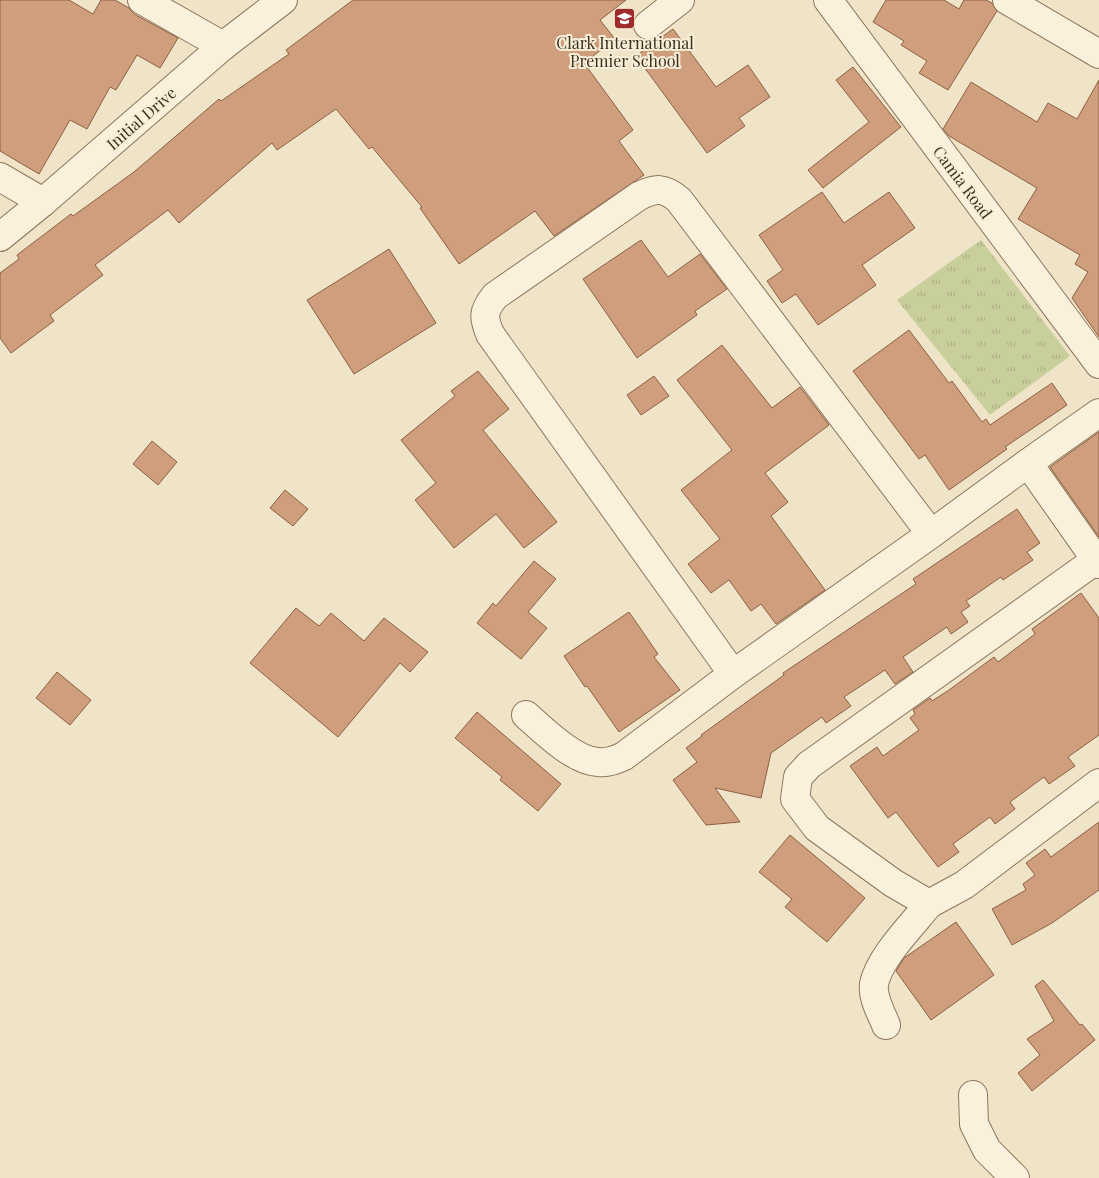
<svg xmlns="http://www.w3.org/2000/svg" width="1099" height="1178" viewBox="0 0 1099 1178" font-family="'Playfair Display',serif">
<defs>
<pattern id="grass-tufts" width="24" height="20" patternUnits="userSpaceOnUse" patternTransform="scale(1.25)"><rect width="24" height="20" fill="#c9cf9b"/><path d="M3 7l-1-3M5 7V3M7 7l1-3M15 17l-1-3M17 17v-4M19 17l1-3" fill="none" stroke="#aeb285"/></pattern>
</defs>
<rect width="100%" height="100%" fill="#f0e4c8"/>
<polygon fill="url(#grass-tufts)" points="981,240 1070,356 990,415 897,300"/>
<g fill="#cf9f7d" stroke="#8d5f41">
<polygon points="0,0 69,0 93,14 101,0 115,0 129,8 134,14 178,38 160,68 137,55 116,90 110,87 87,129 70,120 39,174 0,151"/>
<polygon points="353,0 626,0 600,20 615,39 584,63 633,130 619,141 644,175 554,236 535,211 459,264 420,208 422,207 372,147 369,149 336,109 277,150 272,143 179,223 168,210 95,265 103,275 50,315 54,321 11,353 0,338 0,273 19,259 17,255 71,214 73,216 134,172 219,99 221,101 289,54 286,50"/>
<polygon points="886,0 944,0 959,9 964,0 986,0 992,3 997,11 948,90 919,73 927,61 901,45 904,41 873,22"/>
<polygon points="673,29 716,87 748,65 770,97 739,118 745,126 707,153 636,56"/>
<polygon points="853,67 901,127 823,188 808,170 869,122 836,80"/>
<polygon points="1099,80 1099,337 1072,298 1088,272 1075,264 1080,255 1018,219 1037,188 949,136 943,129 971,82 1037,122 1048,103 1077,119"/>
<polygon points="822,192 844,223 889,192 915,228 862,265 876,285 818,325 796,294 782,303 767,281 783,270 759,235"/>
<polygon points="641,240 668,277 700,254 727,289 695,311 697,315 637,358 583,279"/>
<polygon points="389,249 436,323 354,374 307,300"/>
<polygon points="909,330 949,383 952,381 982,422 986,419 990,425 1052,383 1067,405 1005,447 1007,449 949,490 925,455 919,459 853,371"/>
<polygon points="722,345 772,408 800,387 829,425 765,473 788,502 771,516 825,590 776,624 761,604 751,611 729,580 711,593 688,564 720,539 681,490 732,450 677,380"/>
<polygon points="478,371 509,409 483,430 557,522 524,548 496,514 454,548 415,500 436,483 401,440 455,396 451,391"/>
<polygon points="654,376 669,396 641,415 627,395"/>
<polygon points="1099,432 1099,537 1050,467"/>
<polygon points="152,441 177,462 158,485 133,464"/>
<polygon points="285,490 308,509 293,526 270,508"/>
<polygon points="1017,509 1040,543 1027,552 1033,560 1003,580 1001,577 966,601 970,606 961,612 968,622 951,634 947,627 903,657 913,672 895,684 885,670 844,697 851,706 826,723 822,717 771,753 761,798 715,788 740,822 706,825 673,780 697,762 686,748 702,736 701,735 784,675 783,673 916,584 913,579"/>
<polygon points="534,561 556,579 528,612 547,628 521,659 477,623 493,603 496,606"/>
<polygon points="1081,593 1099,618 1099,735 1068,757 1075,766 1049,784 1044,777 1010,802 1015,809 995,824 990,817 953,844 959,852 938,867 896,812 888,818 850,766 877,747 883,756 919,730 910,718 915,714 913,710 930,698 932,701 949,690 994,657 998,662 1035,634 1032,629"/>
<polygon points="296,608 319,626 331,613 364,641 384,618 428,652 410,672 400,663 338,737 250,663"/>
<polygon points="629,612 658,654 654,657 680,690 619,732 587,686 585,687 564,656"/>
<polygon points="57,672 91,700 70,725 36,698"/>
<polygon points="477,712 561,784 538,811 500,780 502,777 455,738"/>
<polygon points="1099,822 1099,890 1052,923 1012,945 992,909 1026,890 1023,884 1035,875 1026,863 1045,849 1051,857"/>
<polygon points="790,835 865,898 827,942 785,907 792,899 759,872"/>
<polygon points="956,922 994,975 931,1020 896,971 904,958"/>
<polygon points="1043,980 1080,1025 1082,1024 1095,1040 1032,1091 1018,1073 1040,1055 1027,1039 1054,1021 1035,986"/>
</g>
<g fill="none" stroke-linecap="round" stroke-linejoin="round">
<defs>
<g id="minor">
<polyline points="142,0 223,46"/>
<polyline points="828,0 1099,364"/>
<polyline points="1007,0 1099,54"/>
<polyline points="648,25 680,0"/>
<polyline points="0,177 43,202"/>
<polyline points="0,237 43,202 223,46 283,0"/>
<polyline points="1028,463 1099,413"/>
<polyline points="931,534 1028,463 1099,564"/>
<polyline points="1096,560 809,765 798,777 795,799 817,828 893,883 929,904 964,885 1099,783"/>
<path d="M526 715C543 730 574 761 598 762 608 763 615 760 624 756L733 674 931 534 679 200C664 187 656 188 639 196L495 296C483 311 483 317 490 334L733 674"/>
<path d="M886 1025C881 1012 872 998 874 984 879 958 913 924 929 904"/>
<polyline points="973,1095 974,1124 987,1150 1015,1178"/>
</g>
</defs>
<use href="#minor" stroke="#8d765c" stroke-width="30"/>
<use href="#minor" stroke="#faf1dc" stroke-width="28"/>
</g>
<defs>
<symbol id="university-square" viewBox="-11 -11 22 22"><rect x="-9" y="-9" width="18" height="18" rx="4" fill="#9e2a2b" stroke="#f7eed8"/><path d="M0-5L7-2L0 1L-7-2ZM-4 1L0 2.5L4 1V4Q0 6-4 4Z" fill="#fff"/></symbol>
</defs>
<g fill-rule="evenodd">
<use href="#university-square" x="612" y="6" width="25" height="25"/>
</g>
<g text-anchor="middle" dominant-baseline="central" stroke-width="4" stroke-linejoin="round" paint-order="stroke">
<g font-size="16" fill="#3d2e20" stroke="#f7eed8">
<text x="625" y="42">Clark International<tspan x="625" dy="18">Premier School</tspan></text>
</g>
<g font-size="16" fill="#3d2e20" stroke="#f7eed8">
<text transform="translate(141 118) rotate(-41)">Initial Drive</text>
<text transform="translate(963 182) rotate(53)">Camia Road</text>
</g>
</g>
</svg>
